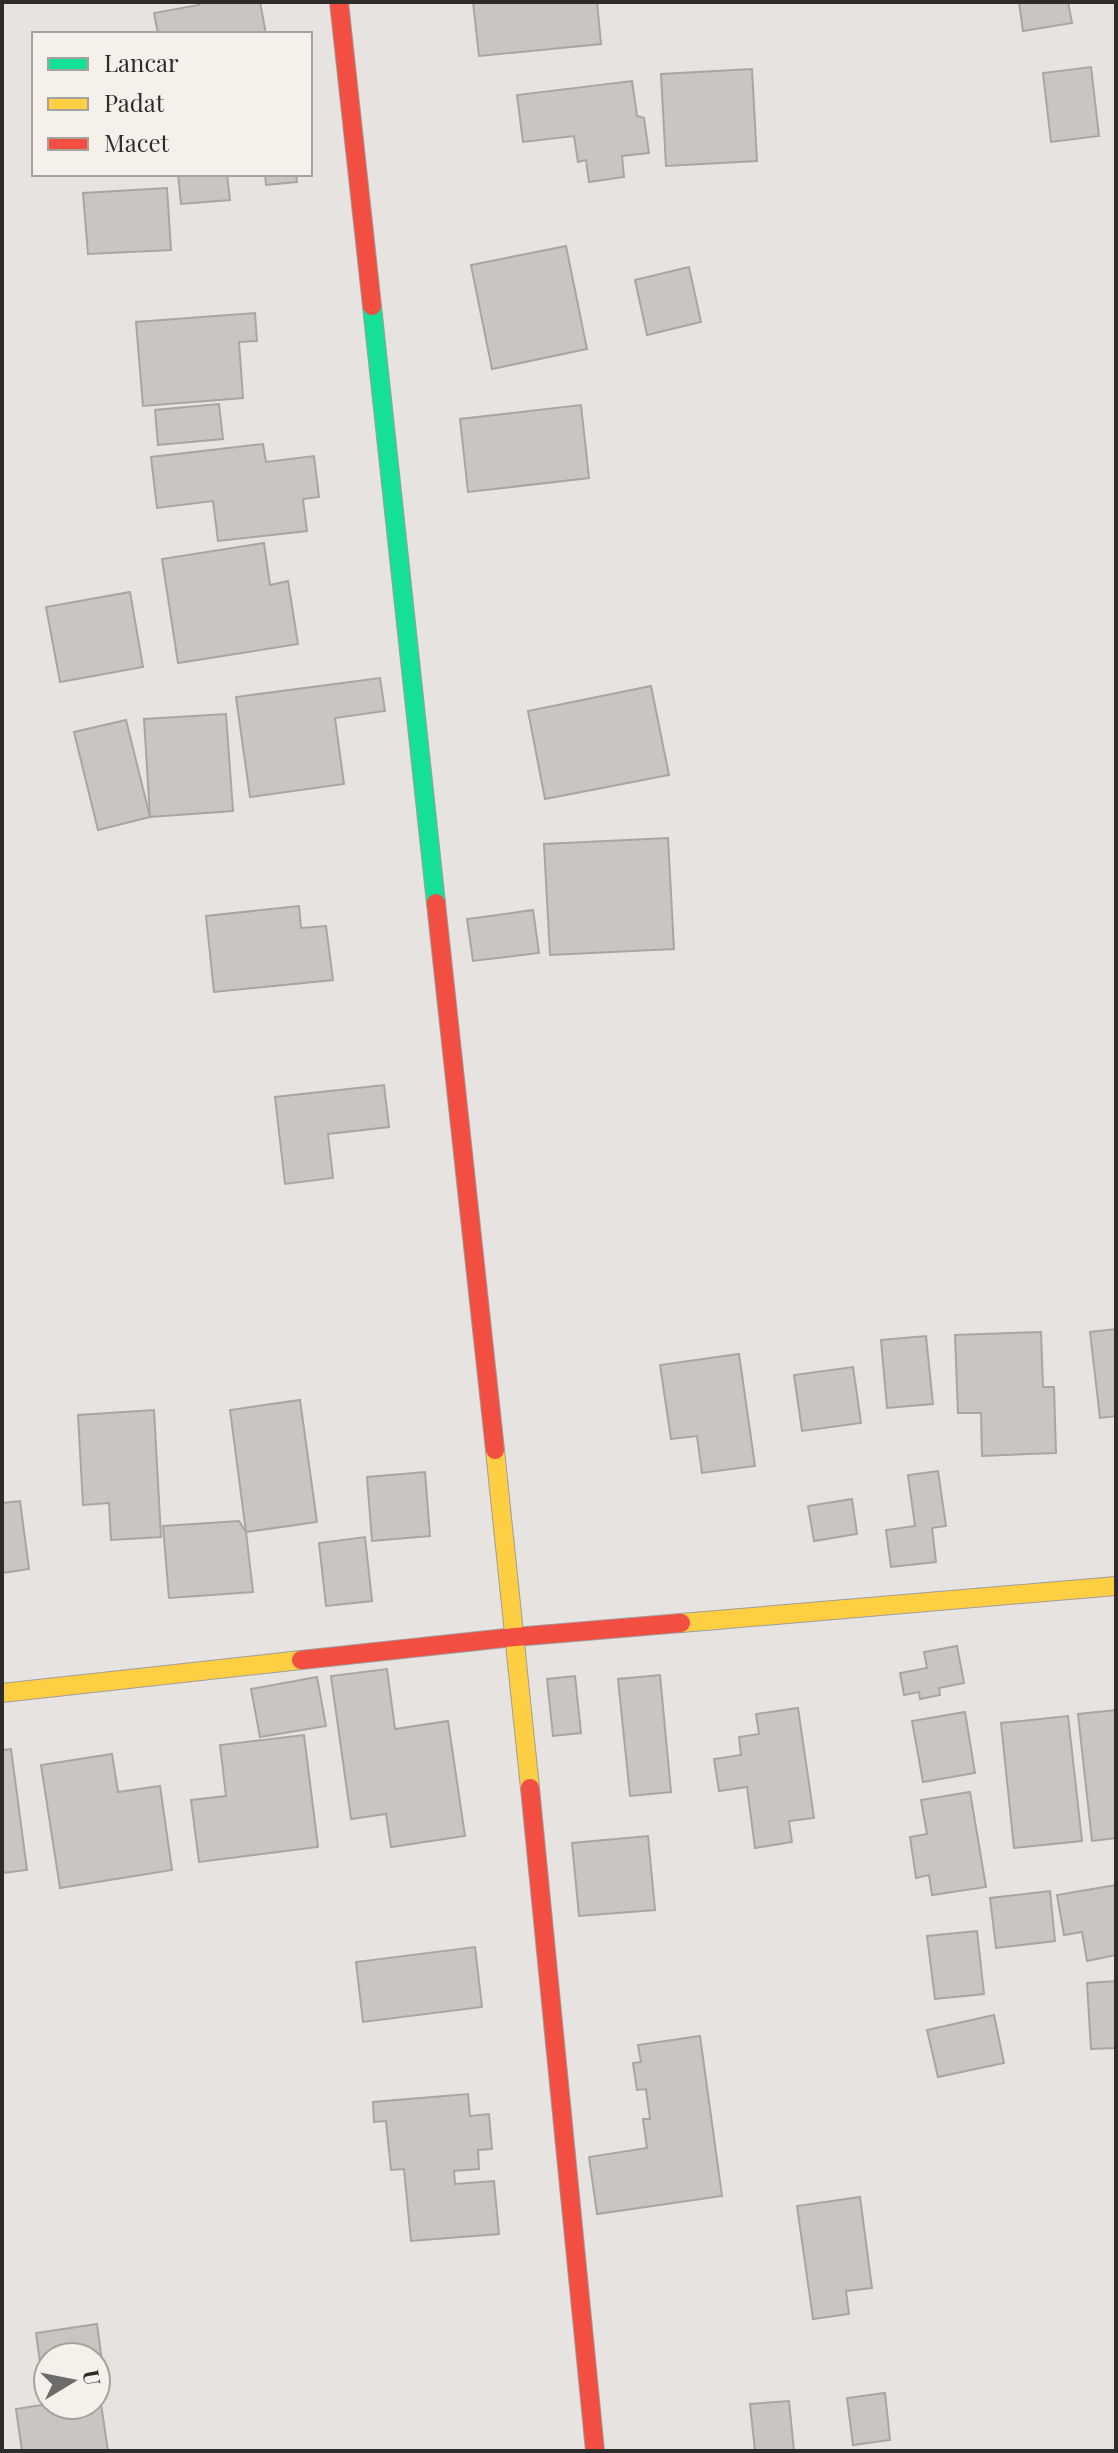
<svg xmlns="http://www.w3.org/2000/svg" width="1118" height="2453" viewBox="0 0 1118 2453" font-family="'Playfair Display',serif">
<rect width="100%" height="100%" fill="#e6e3e0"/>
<g fill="#c8c5c3" stroke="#a8a6a4" stroke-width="2">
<polygon points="199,2 260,2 266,34 158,34 154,13 199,5"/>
<polygon points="473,2 597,2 601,44 479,56"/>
<polygon points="1019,2 1068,2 1072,23 1023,31"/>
<polygon points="1091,67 1099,136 1051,142 1043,73"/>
<polygon points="752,69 757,161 666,166 661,74"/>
<polygon points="632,81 637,116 644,118 649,153 622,156 624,177 589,182 586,160 578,162 574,136 523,142 517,95"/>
<polygon points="178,174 227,174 230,200 181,204"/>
<polygon points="265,174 296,174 297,182 266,185"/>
<polygon points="167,188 171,250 88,254 83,193"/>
<polygon points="566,246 587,349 492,369 471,265"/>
<polygon points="689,267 701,322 647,335 635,280"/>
<polygon points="255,313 257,341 239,342 243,398 143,406 136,322"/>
<polygon points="219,404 223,439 158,445 155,410"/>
<polygon points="581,405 589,478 468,492 460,419"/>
<polygon points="263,444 266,462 314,456 319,497 303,499 307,531 218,541 213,501 157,508 151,457"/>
<polygon points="264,543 270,585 288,581 298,644 178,663 162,559"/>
<polygon points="130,592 143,667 60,682 46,607"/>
<polygon points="380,678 385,711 335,718 344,784 250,797 236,697"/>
<polygon points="651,686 669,775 545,799 528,711"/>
<polygon points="226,714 233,811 150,817 144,719"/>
<polygon points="126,720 150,817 98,830 74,732"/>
<polygon points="668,838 674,949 550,955 544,844"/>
<polygon points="299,906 301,928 326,926 333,980 214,992 206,916"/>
<polygon points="533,910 539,953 473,961 467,919"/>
<polygon points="384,1085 389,1127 328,1134 333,1178 285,1184 275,1097"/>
<polygon points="1116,1329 1116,1416 1100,1418 1090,1332"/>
<polygon points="1041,1332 1043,1387 1054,1387 1056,1453 982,1456 981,1413 958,1413 955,1335"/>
<polygon points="926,1336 933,1404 887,1408 881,1340"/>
<polygon points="739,1354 755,1466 702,1473 697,1436 671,1439 660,1365"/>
<polygon points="853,1367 861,1423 802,1431 794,1375"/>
<polygon points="300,1400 317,1522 246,1532 230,1410"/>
<polygon points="154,1410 161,1537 111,1540 109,1503 83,1505 78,1415"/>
<polygon points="938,1471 946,1526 932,1528 936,1562 891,1567 886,1530 915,1526 908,1475"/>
<polygon points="425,1472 430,1536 372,1541 367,1477"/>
<polygon points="852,1499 857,1534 814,1541 808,1506"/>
<polygon points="20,1501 29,1569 2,1573 2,1503"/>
<polygon points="239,1521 246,1532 253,1592 169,1598 163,1526"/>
<polygon points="365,1537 372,1601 326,1606 319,1543"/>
<polygon points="957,1646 964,1683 939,1688 940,1695 920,1699 919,1692 904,1695 900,1673 927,1668 924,1652"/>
<polygon points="387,1669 395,1729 448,1721 465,1836 391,1847 386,1814 351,1819 331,1676"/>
<polygon points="660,1675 671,1792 630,1796 618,1679"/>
<polygon points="575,1676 581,1733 553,1736 547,1679"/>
<polygon points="317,1677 326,1726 260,1737 251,1689"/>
<polygon points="798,1708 814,1818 789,1821 792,1842 755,1848 747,1787 719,1791 714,1759 741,1755 739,1737 759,1734 756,1714"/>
<polygon points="1116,1710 1116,1838 1092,1841 1078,1714"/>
<polygon points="965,1712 975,1773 923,1782 912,1721"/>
<polygon points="1068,1716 1082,1841 1014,1848 1001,1723"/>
<polygon points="304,1735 318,1847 199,1862 191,1800 226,1796 220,1745"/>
<polygon points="11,1749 27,1870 2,1873 2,1750"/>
<polygon points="112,1754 118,1792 160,1786 172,1870 60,1888 41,1765"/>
<polygon points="970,1792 986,1887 932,1895 929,1875 916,1878 910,1837 927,1834 921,1800"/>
<polygon points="648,1836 655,1910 579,1916 572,1843"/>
<polygon points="1116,1885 1116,1955 1087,1961 1082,1932 1064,1935 1057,1895"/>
<polygon points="1050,1891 1055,1941 996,1948 990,1898"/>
<polygon points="977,1931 984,1994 935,1999 927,1936"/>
<polygon points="475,1947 482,2007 363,2022 356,1962"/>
<polygon points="1116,1981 1116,2048 1091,2049 1087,1983"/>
<polygon points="994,2015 1004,2063 938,2077 927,2030"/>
<polygon points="700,2036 722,2196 597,2214 589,2157 647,2148 643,2119 650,2119 646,2089 637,2090 633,2063 641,2062 638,2045"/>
<polygon points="468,2094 470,2116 489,2114 492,2149 478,2150 479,2169 454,2171 455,2184 494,2181 499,2234 411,2241 404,2169 391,2170 386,2121 374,2122 373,2102"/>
<polygon points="860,2197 872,2288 846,2291 849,2314 813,2319 797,2206"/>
<polygon points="97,2324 102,2361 96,2362 96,2357 48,2357 48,2369 41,2370 36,2333"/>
<polygon points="885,2393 890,2440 853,2445 847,2398"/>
<polygon points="100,2397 108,2451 22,2451 16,2409 48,2404 96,2405 96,2398"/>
<polygon points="789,2401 794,2451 755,2451 750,2404"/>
</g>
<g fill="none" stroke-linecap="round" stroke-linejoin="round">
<defs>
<polyline id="fast" points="372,306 436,903"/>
<g id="slow">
<polyline points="495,1450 530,1788"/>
<polyline points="681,1623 1116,1586"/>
<polyline points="2,1693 301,1660"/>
</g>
<g id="jam">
<polyline points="339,2 372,306"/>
<polyline points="436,903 495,1450"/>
<polyline points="301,1660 515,1637 681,1623"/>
<polyline points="530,1788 595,2451"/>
</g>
</defs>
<use href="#fast" stroke="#a09d9b" stroke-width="20"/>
<use href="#slow" stroke="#a09d9b" stroke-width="20"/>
<use href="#jam" stroke="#a09d9b" stroke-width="20"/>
<use href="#fast" stroke="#16e098" stroke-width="18"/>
<use href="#slow" stroke="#ffcf43" stroke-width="18"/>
<use href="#jam" stroke="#f24e42" stroke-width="18"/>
</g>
<rect width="1118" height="2453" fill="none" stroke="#2e2c2a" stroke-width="8"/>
<rect x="32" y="32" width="280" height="144" fill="#f6f0ea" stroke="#a6a29d" stroke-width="2"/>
<rect x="48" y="58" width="40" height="12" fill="#16e098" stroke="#a6a29d" stroke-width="2"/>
<text x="104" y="72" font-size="24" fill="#2e2c2a">Lancar</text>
<rect x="48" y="98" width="40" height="12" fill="#ffcf43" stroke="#a6a29d" stroke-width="2"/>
<text x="104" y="112" font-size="24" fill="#2e2c2a">Padat</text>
<rect x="48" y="138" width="40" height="12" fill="#f24e42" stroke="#a6a29d" stroke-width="2"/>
<text x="104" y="152" font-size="24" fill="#2e2c2a">Macet</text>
<g transform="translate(72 2381) rotate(80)"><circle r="38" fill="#f6f0ea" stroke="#a6a29d" stroke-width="2"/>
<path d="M0-6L14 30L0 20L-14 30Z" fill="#6e6c6a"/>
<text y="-12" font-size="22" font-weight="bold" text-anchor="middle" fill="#2e2c2a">U</text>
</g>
</svg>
